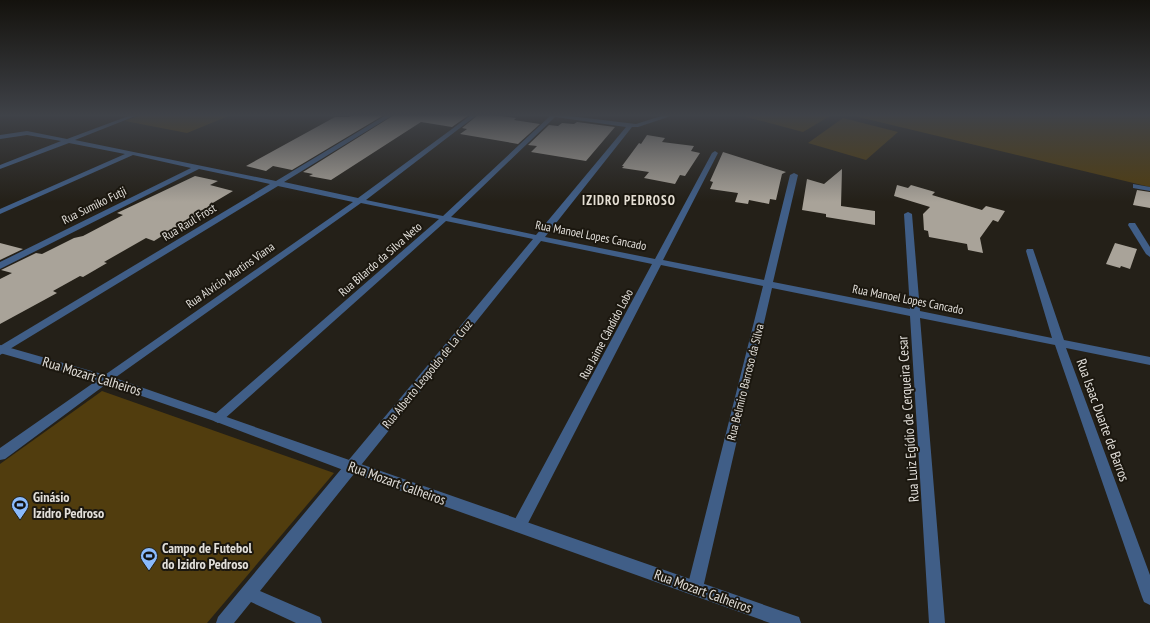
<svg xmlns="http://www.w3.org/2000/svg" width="1150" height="623" viewBox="0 0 1150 623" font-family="'PT Sans Narrow',sans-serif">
<rect width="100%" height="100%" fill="#242018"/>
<g fill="#513d0e">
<polygon points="141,115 231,115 187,133 125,121"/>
<polygon points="739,115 824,115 830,116 803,132"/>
<polygon points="850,115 1150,115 1150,187"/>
<polygon points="843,118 898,132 866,160 808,143"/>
<polygon points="102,391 334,473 207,623 0,623 0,464"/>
</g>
<g fill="#a9a399">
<polygon points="353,115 384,115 292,170 273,166 266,171 246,166 335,117 349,117"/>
<polygon points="394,115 469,115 452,127 421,122 331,180 309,176 313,174 303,172"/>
<polygon points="478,115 494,115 516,118 514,120 540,124 518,144 460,134 467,129 462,128"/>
<polygon points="577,122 615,127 586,161 531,152 537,146 528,145 549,125 558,126 562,123 574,124"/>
<polygon points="647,135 665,138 662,142 694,146 691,151 700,153 685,176 680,175 675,184 644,178 649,172 622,168 624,166 622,166 639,143 641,144"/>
<polygon points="723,152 786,172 782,174 776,200 770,199 769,204 749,200 748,204 735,202 738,193 710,189 713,182 710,181"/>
<polygon points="842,169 841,206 875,211 875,225 826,217 826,214 802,210 807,179 824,184"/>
<polygon points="195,176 218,181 210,185 233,191 211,204 216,206 170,231 154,241 146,238 104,262 107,263 83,277 80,276 53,291 57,293 0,324 0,279 12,273 1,270 36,253 42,254 74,238 83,236 123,215 117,213"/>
<polygon points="897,185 908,188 911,185 935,192 932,195 982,210 986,206 1005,211 998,222 993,220 980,238 983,253 968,250 967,244 929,237 928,231 924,230 923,214 930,207 894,196"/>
<polygon points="1137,190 1150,192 1150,208 1133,205"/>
<polygon points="0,243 23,249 0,260"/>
<polygon points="1115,243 1137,249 1130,269 1121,266 1120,268 1106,264"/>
</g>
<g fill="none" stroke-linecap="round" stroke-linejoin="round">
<g fill="#405e87" fill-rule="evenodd">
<path d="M131 115H138L75 140 276 181 386 115H393L284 182 358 198 471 115H477L366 200 443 216 549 117 547 115H561L636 124 664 115H672L671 116 638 127H632L545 237 655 259 712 153 715 151 718 153 663 260 764 280 790 175 794 173 798 175 773 282 910 309 904 214 908 212 912 214 920 311 1052 338 1026 251 1027 249H1033L1064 340 1150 357V365L1066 348 1150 575V605L1144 602 1142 597 1055 345 920 318 945 623H929L910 316 772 288 703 588 701 593 695 596 689 593 687 588 763 286 661 265 524 531 519 532 514 531 512 526 514 521 652 264 541 241 260 591 320 617 322 623H296L251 602 234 623H216L218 617 242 588 533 239 446 221 222 421 218 423 214 421 212 418 214 415 439 219 361 203 109 382 5 459 0 460V448L353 202 278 186 0 355V346L270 184 199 169 0 269V262L191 168 133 155 0 214V209L125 154 69 143 0 169V165L61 141 27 135 0 139V135L27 131 67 139ZM555 117 626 127 536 235 451 217Z"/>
<polygon points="1133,184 1150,187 1150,191 1133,188"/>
<polygon points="1129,223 1135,223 1150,247 1150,257 1146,254 1128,225"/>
</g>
<polygon fill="#405e87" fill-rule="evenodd" points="0,345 109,376 793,615 799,617 801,623 770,623 346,471 214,421 101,382 0,353"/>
</g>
<linearGradient id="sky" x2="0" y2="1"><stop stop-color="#14120d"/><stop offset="0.57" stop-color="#3f4248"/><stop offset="1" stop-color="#3f4248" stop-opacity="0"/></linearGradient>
<rect width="1150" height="202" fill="url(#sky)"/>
<defs>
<symbol id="stadium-pin" viewBox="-11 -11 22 30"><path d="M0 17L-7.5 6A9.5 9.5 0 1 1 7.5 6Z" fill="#8abafc" stroke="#1b170f"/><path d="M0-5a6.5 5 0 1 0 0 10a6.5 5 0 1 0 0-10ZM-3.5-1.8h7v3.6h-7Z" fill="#111"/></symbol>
</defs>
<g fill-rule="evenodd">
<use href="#stadium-pin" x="10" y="495" width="20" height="27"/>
<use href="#stadium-pin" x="139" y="546" width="20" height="27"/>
</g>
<g text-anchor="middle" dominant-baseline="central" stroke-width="4" stroke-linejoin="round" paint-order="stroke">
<g font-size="12" fill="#e2dfda" stroke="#1b170f">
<text transform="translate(94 205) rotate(-26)">Rua Sumiko Futji</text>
<text transform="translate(189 222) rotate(-31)">Rua Raul Frost</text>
<text transform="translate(591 235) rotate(11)">Rua Manoel Lopes Cancado</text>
<text transform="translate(380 259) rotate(-41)">Rua Bilardo da Silva Neto</text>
<text transform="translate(230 275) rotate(-35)">Rua Alvício Martins Viana</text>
<text transform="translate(908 299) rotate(11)">Rua Manoel Lopes Cancado</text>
<text transform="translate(606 334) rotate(-62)">Rua Jaime Cândido Lobo</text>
<text transform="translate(427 374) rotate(-51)">Rua Alberto Leopoldo de La Cruz</text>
<text transform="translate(745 382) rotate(-76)">Rua Belmiro Barroso da Silva</text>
</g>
<g font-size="13" font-weight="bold" letter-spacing="1" fill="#e5dfd4" stroke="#1b170f">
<text x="629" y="200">IZIDRO PEDROSO</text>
</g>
<g font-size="14" fill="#e2dfda" stroke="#1b170f">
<text transform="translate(92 376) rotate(17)">Rua Mozart Calheiros</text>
<text transform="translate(908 419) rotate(-94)">Rua Luiz Egídio de Cerqueira Cesar</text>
<text transform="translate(1103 420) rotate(70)">Rua Isaac Duarte de Barros</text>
<text transform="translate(397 483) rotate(20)">Rua Mozart Calheiros</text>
<text transform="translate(703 591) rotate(20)">Rua Mozart Calheiros</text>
</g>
<g font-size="14" font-weight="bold" fill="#e2dfda" stroke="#1b170f" text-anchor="start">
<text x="33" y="497">Ginásio<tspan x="33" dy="16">Izidro Pedroso</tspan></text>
<text x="162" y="548">Campo de Futebol<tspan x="162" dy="16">do Izidro Pedroso</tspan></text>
</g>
</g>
</svg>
